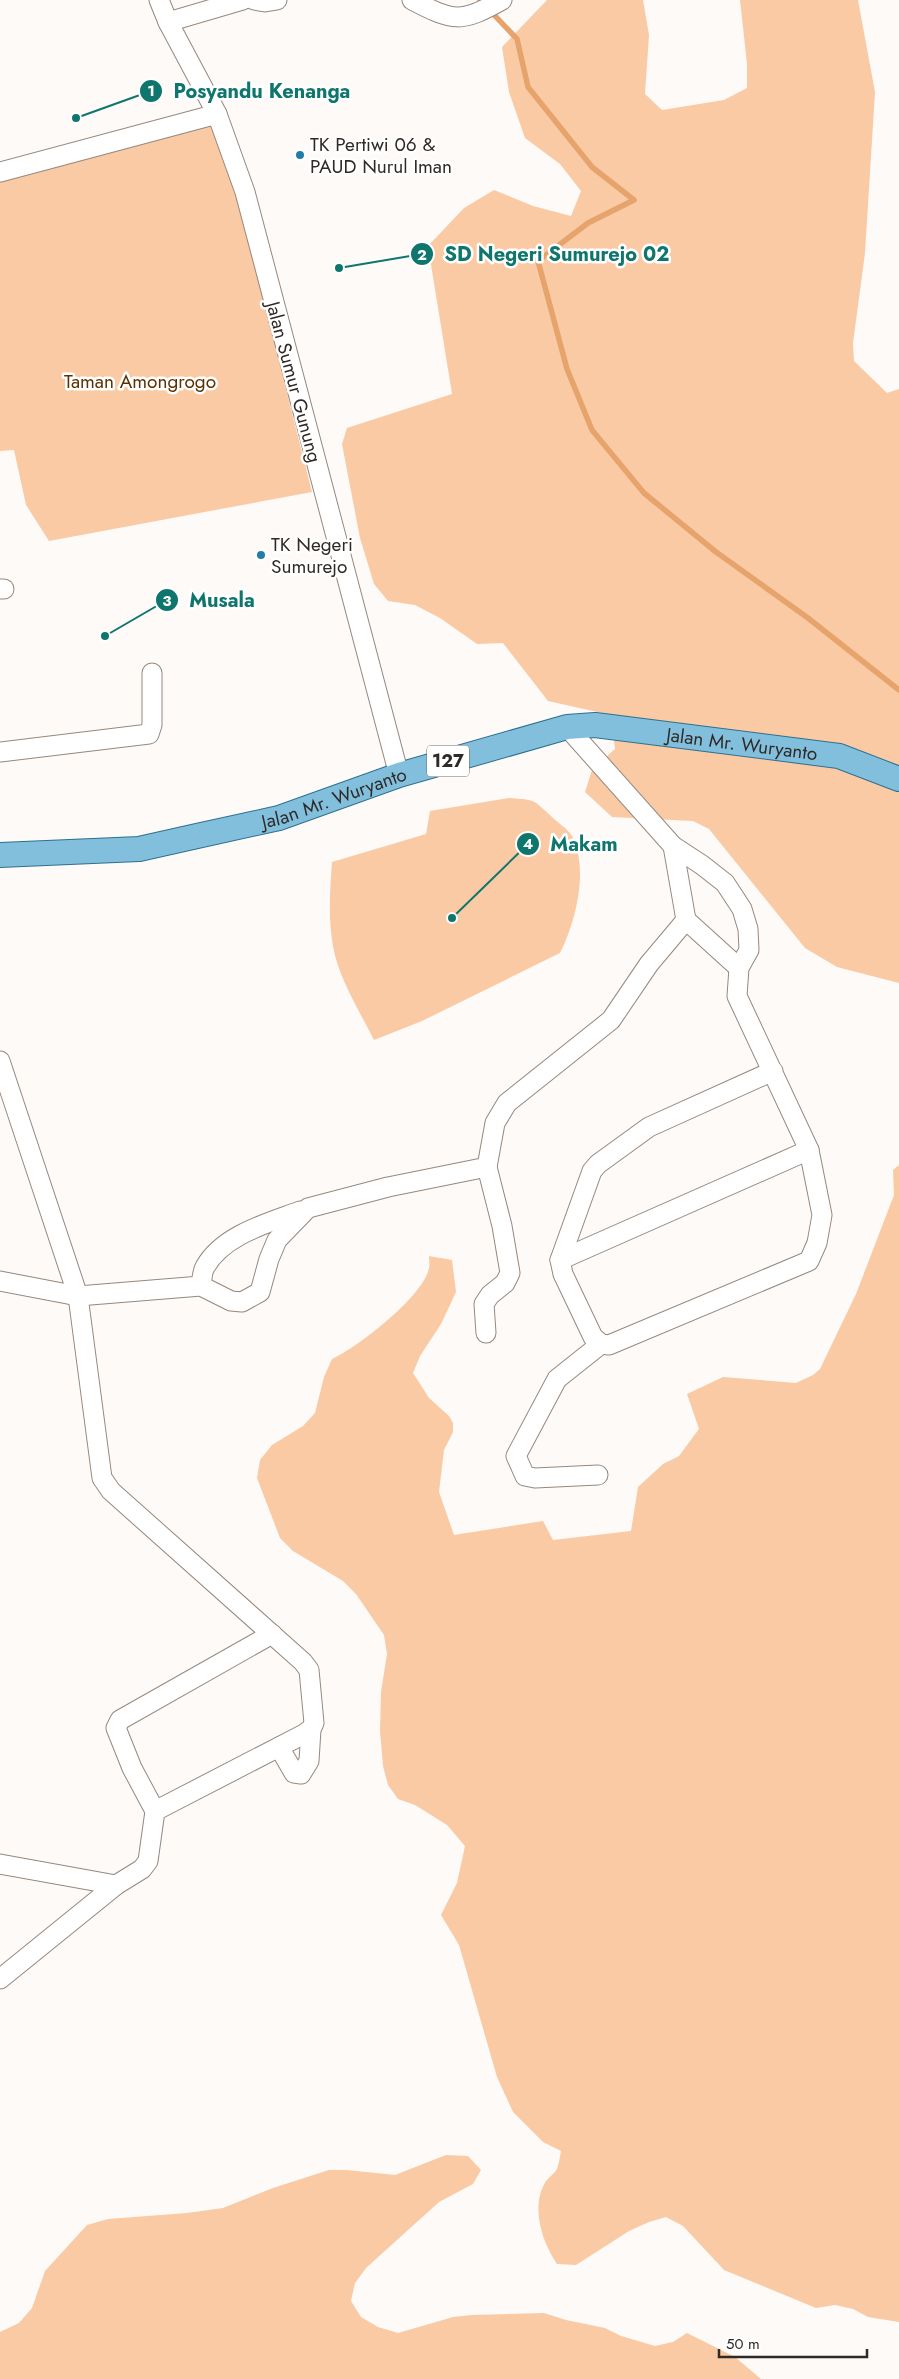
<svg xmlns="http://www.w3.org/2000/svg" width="899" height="2379" viewBox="0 0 899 2379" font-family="Jost,sans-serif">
<rect width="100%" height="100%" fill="#fdfaf8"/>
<g fill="#f9caa4">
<polygon points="547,0 643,0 649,35 645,94 662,110 724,100 747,88 747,64 740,0 858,0 875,92 865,253 853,343 854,361 887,393 899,389 899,983 837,967 805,948 709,829 693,821 612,817 585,792 592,770 615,749 611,715 548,701 503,643 477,644 440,618 415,605 388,601 374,584 360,538 342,444 347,428 452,394 428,246 464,208 494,190 533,206 571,216 581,191 560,164 525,138 509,92 502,47"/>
<polygon points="211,124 231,172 312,492 49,541 26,505 14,450 0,451 0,176"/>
<path d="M509 798C537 800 532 799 552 817 559 824 567 828 572 836 589 869 576 921 560 953L422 1021 374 1040C360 1012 338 977 333 946 328 918 330 889 332 862L426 834 430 811Z"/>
<path d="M899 1165V2322L868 2317 853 2309 835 2305 816 2308 724 2270 683 2226 666 2217 649 2222 629 2231 576 2265 557 2264C542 2242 530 2206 546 2181 549 2177 554 2174 557 2169 559 2164 560 2156 561 2151L543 2142 513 2112 497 2077 459 1945 441 1915 457 1883 465 1846 447 1825 415 1805 398 1799 388 1785 383 1766 380 1731 381 1692 387 1654 384 1635 356 1594 343 1581 293 1551 280 1538 257 1478 260 1460 272 1445 303 1426 315 1413 324 1377 332 1359C357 1348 424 1296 429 1268 430 1264 429 1260 429 1256L452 1260 456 1292 441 1324 420 1356 413 1373 429 1398 449 1416 453 1423V1432L444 1450 439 1492 454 1535 543 1521 553 1540 631 1531 638 1487 663 1464 679 1456 699 1429 687 1394 723 1377 796 1383 813 1375 820 1369 856 1294 894 1195 893 1170Z"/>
<polygon points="446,2155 468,2156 481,2170 473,2184 439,2202 366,2268 355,2283 351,2301 361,2317 378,2327 398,2333 453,2317 472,2315 544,2313 566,2320 605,2328 621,2336 655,2346 673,2342 687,2333 735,2357 761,2379 0,2379 0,2332 19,2323 32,2308 45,2271 87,2225 108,2219 187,2213 223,2208 273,2188 329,2170 347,2170 395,2175"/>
</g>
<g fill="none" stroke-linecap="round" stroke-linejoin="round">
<polyline stroke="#e6a36c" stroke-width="5.5" points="480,0 517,39 528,87 592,167 634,200 588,223 538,261 567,369 592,430 644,493 716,552 808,618 899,690"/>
<defs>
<g id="minor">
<polyline points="159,0 168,22 217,114 245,192 399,775"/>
<polyline points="254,0 265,2 277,0"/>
<path d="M412 0C454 22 461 23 502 0"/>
<polyline points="168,22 243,0"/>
<polyline points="0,172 217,114"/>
<polyline points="0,589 4,589"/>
<polyline points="567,727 673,846 702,865 725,883 742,909 748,929 749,950 739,968 737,996 809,1150 822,1215 817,1243 809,1261 609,1345 601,1344 593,1337 563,1274 560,1260 592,1171 598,1164 649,1127 773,1071"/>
<polyline points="0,752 149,734 152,725 152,673"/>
<polyline points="686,920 739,968"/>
<polyline points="0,1061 78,1296 102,1478 111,1491 303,1662 309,1670 314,1723 311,1729 304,1734 155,1811 148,1861 142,1869 116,1885 0,1979"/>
<polyline points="560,1260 809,1150"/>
<polyline points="0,1281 78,1296 201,1286 231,1301 242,1302 260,1292 269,1259 277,1240 308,1208 388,1187 487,1167 495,1123 507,1103 611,1020 649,964 686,920 673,846"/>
<path d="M201 1286C202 1280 202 1272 205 1267 223 1235 268 1223 300 1211"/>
<polyline points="486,1333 484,1304 490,1295 505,1283 510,1273 502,1226 487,1167"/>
<polyline points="598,1475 535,1478 525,1476 516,1456 557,1379 601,1344"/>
<polyline points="279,1747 294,1773 301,1774 309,1761 311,1729"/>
<polyline points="155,1811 132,1768 116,1728 120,1720 272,1634"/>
<polyline points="0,1864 116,1885"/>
</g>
<g id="major">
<path id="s1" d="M0 855 139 849 197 836 279 818 399 775 567 727 595 725 839 756 899 779"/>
</g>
</defs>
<use href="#minor" stroke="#96887d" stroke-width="21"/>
<use href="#major" stroke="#2e708f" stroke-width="26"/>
<use href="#minor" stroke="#fff" stroke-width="19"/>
<use href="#major" stroke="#81bfdd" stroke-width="24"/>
</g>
<g fill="#1f7daa" stroke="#fff" stroke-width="2">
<circle cx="300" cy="155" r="5"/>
<circle cx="261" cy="555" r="5"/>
</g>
<g text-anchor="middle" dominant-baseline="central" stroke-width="5" stroke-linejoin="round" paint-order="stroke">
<rect fill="#fff" stroke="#6e6a67" stroke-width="1" x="427" y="745.5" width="42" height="31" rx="4"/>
<g font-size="18" font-weight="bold" fill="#302a26">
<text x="448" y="761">127</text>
</g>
<g font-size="19" fill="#302a26" stroke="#fff" text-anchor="start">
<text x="310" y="144">TK Pertiwi 06 &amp;<tspan x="310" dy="22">PAUD Nurul Iman</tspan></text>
<text x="271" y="544">TK Negeri<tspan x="271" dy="22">Sumurejo</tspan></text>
</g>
<g font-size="19" fill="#5b3103" stroke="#fff">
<text x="140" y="381">Taman Amongrogo</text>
</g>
<g font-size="19" fill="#302a26" stroke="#fff">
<text transform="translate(294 382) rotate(75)">Jalan Sumur Gunung</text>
<text stroke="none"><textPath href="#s1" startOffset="761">Jalan Mr. Wuryanto</textPath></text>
<text stroke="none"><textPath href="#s1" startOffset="341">Jalan Mr. Wuryanto</textPath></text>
</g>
</g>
<path fill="none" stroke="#0f766e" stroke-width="2" d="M76 118L151 91M339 268L422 254M105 636L167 600M452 918L528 844"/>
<g fill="#0f766e" stroke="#fff" stroke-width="2">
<circle cx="76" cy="118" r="5"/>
<circle cx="339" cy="268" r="5"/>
<circle cx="105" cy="636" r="5"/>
<circle cx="452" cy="918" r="5"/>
<circle cx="151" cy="91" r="12"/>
<circle cx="422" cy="254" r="12"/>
<circle cx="167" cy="600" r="12"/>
<circle cx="528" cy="844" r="12"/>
</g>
<g font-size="15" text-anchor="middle" font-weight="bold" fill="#fff">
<text x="151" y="96">1</text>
<text x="422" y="260">2</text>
<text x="167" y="606">3</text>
<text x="528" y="849">4</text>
</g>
<g font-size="20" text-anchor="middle" font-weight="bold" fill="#0f766e" stroke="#fff" stroke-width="5" stroke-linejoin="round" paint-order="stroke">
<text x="262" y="98">Posyandu Kenanga</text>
<text x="557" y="261">SD Negeri Sumurejo 02</text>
<text x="222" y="607">Musala</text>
<text x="584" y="851">Makam</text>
</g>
<path d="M719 2349v8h148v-8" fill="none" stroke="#302a26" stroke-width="2.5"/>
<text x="726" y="2349" font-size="15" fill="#302a26" stroke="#ffffff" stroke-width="4" paint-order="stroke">50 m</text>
</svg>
